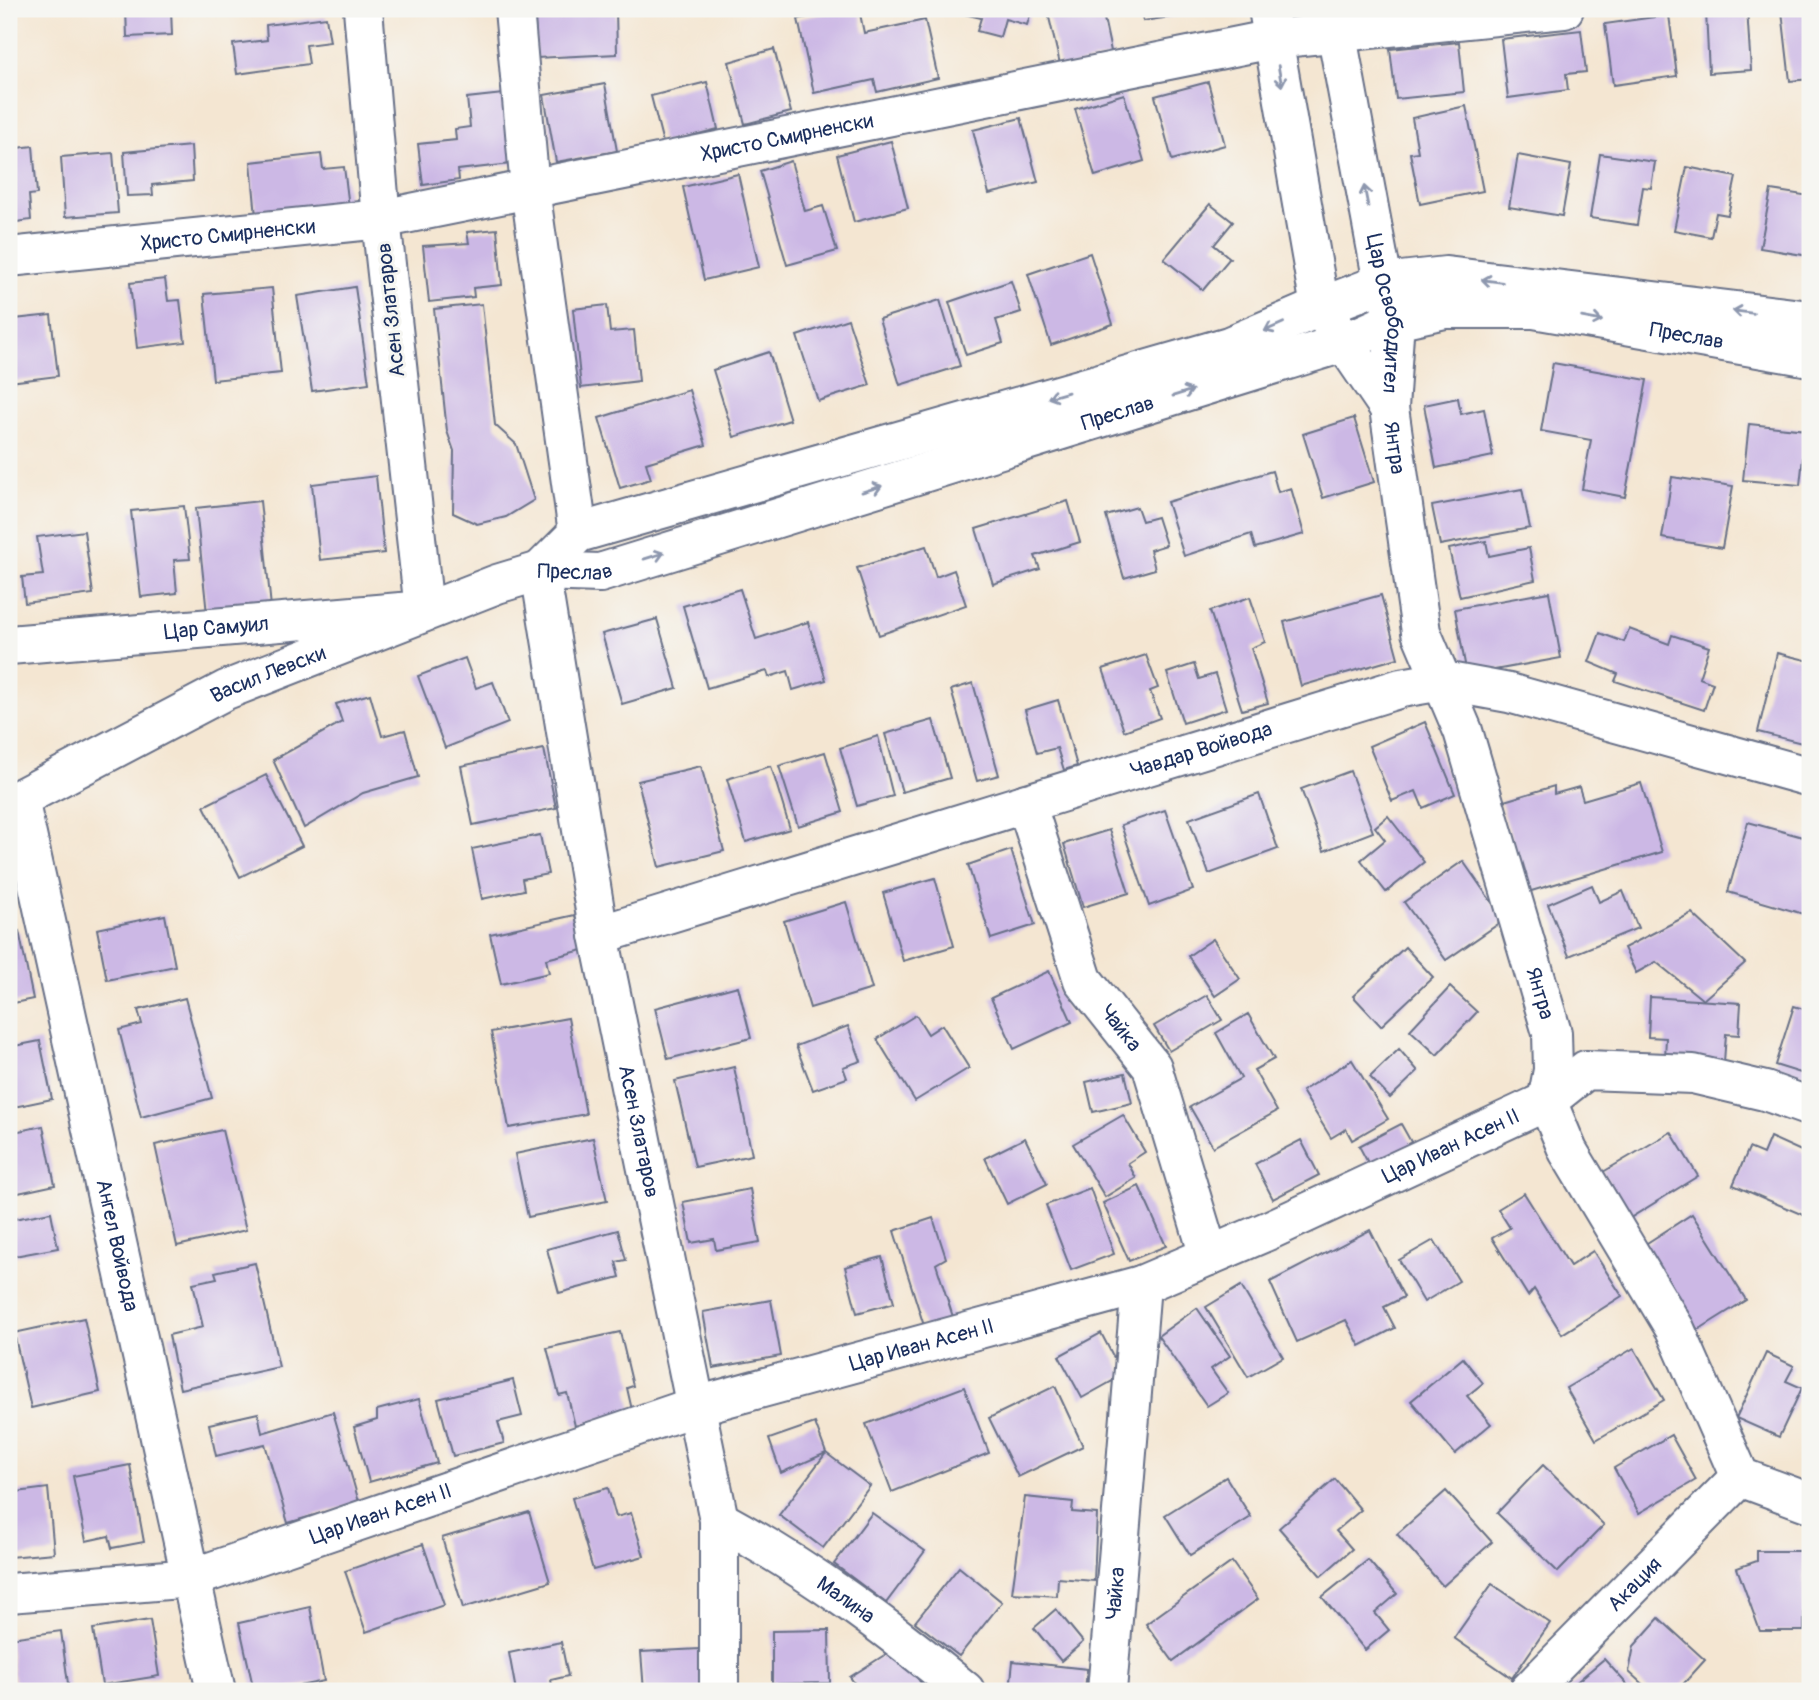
<svg xmlns="http://www.w3.org/2000/svg" width="1819" height="1700" viewBox="0 0 1819 1700" font-family="Pangolin,sans-serif">
<rect width="100%" height="100%" fill="#f6f6f2"/>
<filter id="ink" filterUnits="userSpaceOnUse"><feTurbulence type="fractalNoise" baseFrequency=".0143" numOctaves="2"/><feDisplacementMap in="SourceGraphic" scale="14" xChannelSelector="R" yChannelSelector="G"/><feConvolveMatrix kernelMatrix="1 2 1 2 8 2 1 2 1" color-interpolation-filters="sRGB"/></filter>
<filter id="wash" filterUnits="userSpaceOnUse"><feTurbulence type="fractalNoise" baseFrequency=".00686" numOctaves="4" result="noise"/><feDisplacementMap in="SourceGraphic" scale="28" xChannelSelector="R" yChannelSelector="G"/><feGaussianBlur stdDeviation="1.57" result="paint"/><feColorMatrix in="noise" values="0 0 0 0 0 0 0 0 0 0 0 0 0 0 0 0 0 1.4 0 .05"/><feComposite in="paint" operator="in"/></filter>
<g filter="url(#wash)">
<rect width="100%" height="100%" fill="#f4e6d2"/>
<g id="blocks">
<g fill="#ccb8e5">
<polygon points="126,9 171,9 172,35 127,37"/>
<polygon points="535,9 616,9 617,54 536,58"/>
<polygon points="846,9 859,9 864,33 925,20 938,78 877,92 874,80 814,93 798,19"/>
<polygon points="961,9 1032,9 1027,25 1005,19 1000,37 977,31 981,18 960,13"/>
<polygon points="1047,9 1102,9 1112,56 1061,68"/>
<polygon points="1141,9 1204,9 1204,12 1143,21"/>
<polygon points="1747,9 1751,70 1709,73 1706,12"/>
<polygon points="1810,9 1810,79 1790,81 1782,11"/>
<polygon points="1669,15 1677,76 1613,85 1605,24"/>
<polygon points="326,17 330,42 306,45 309,64 237,74 233,44 267,40 266,25"/>
<polygon points="1581,30 1586,72 1566,74 1568,90 1508,98 1501,39"/>
<polygon points="1459,42 1464,92 1396,99 1390,49"/>
<polygon points="774,49 791,112 745,124 729,62"/>
<polygon points="707,82 718,129 663,143 651,96"/>
<polygon points="1208,82 1225,145 1172,160 1155,96"/>
<polygon points="605,84 617,151 556,162 544,95"/>
<polygon points="512,93 520,163 458,170 459,180 423,185 418,144 456,140 455,129 470,127 467,98"/>
<polygon points="1124,94 1144,161 1095,176 1075,109"/>
<polygon points="1466,106 1483,191 1420,204 1410,153 1418,152 1412,118"/>
<polygon points="1021,118 1038,182 989,194 973,130"/>
<polygon points="891,141 908,208 854,222 837,155"/>
<polygon points="33,146 37,194 29,195 31,220 9,223 9,149"/>
<polygon points="191,146 193,181 152,185 153,195 127,196 124,152"/>
<polygon points="113,153 118,213 65,217 61,157"/>
<polygon points="321,154 323,169 344,167 349,207 256,217 251,162"/>
<polygon points="1600,154 1655,162 1651,188 1643,187 1637,225 1590,218"/>
<polygon points="1518,155 1571,165 1562,216 1509,207"/>
<polygon points="791,161 805,211 823,206 837,251 787,265 760,171"/>
<polygon points="1687,167 1736,177 1728,215 1716,213 1711,237 1674,230"/>
<polygon points="738,174 759,267 704,280 683,187"/>
<polygon points="1771,190 1810,196 1809,256 1760,248"/>
<polygon points="1210,204 1233,222 1214,245 1230,258 1203,290 1164,259"/>
<polygon points="497,229 502,285 473,288 474,297 429,302 423,246 469,243 467,232"/>
<polygon points="1090,253 1113,324 1051,345 1028,274"/>
<polygon points="165,279 168,301 180,300 185,342 137,348 130,283"/>
<polygon points="1011,281 1021,312 996,320 1003,343 966,355 949,302"/>
<polygon points="355,287 369,383 312,391 297,296"/>
<polygon points="272,288 281,373 213,380 204,294"/>
<polygon points="940,300 960,366 900,385 879,319"/>
<polygon points="482,304 495,425 516,444 534,500 506,517 477,524 453,513 454,451 447,431 434,309"/>
<polygon points="607,305 610,332 634,330 639,381 581,388 573,309"/>
<polygon points="51,315 58,376 9,382 9,333 16,332 15,319"/>
<polygon points="848,319 870,385 818,401 797,336"/>
<polygon points="769,352 790,420 734,437 713,370"/>
<polygon points="1553,363 1647,380 1625,497 1582,489 1591,440 1541,431"/>
<polygon points="689,390 706,445 646,463 651,479 620,488 599,418"/>
<polygon points="1458,398 1461,414 1484,409 1493,456 1436,468 1424,405"/>
<polygon points="1354,418 1374,482 1323,498 1303,434"/>
<polygon points="1749,424 1806,430 1800,485 1743,480"/>
<polygon points="1272,471 1278,492 1291,488 1304,534 1255,548 1251,534 1184,556 1167,502"/>
<polygon points="376,476 384,553 320,560 312,484"/>
<polygon points="1672,477 1733,486 1722,548 1662,538"/>
<polygon points="1522,489 1530,528 1440,545 1432,506"/>
<polygon points="260,501 271,607 207,614 196,508"/>
<polygon points="1068,501 1080,542 1035,556 1040,569 993,584 976,529"/>
<polygon points="184,506 190,559 174,560 177,593 141,597 131,511"/>
<polygon points="1137,507 1142,521 1157,517 1166,545 1150,550 1155,569 1124,578 1106,516"/>
<polygon points="84,531 93,594 25,603 22,577 43,575 37,537"/>
<polygon points="1486,541 1489,556 1529,548 1535,580 1460,597 1449,549"/>
<polygon points="926,546 936,577 954,570 966,605 879,635 857,568"/>
<polygon points="740,589 756,639 808,622 826,680 793,690 788,671 769,677 767,671 707,688 683,606"/>
<polygon points="1549,592 1561,658 1467,675 1455,609"/>
<polygon points="1381,595 1398,658 1301,686 1284,622"/>
<polygon points="1250,597 1265,642 1251,648 1268,703 1242,710 1210,611"/>
<polygon points="657,619 677,688 622,704 602,634"/>
<polygon points="1629,629 1669,644 1672,635 1709,647 1699,678 1713,683 1704,710 1615,681 1618,674 1589,662 1600,633 1624,642"/>
<polygon points="1777,653 1810,661 1810,745 1758,732"/>
<polygon points="1146,655 1158,688 1150,691 1160,718 1124,731 1103,669"/>
<polygon points="465,658 476,688 493,682 508,723 445,748 418,676"/>
<polygon points="1194,664 1199,679 1215,674 1226,709 1183,723 1167,673"/>
<polygon points="973,683 999,775 977,781 951,690"/>
<polygon points="370,694 382,736 405,730 418,777 363,793 304,828 273,760 342,722 336,704"/>
<polygon points="1058,700 1077,766 1064,770 1057,748 1037,753 1025,710"/>
<polygon points="933,720 950,778 902,792 885,734"/>
<polygon points="1425,722 1455,794 1423,808 1416,791 1392,801 1369,746"/>
<polygon points="878,736 893,796 857,806 840,748"/>
<polygon points="544,749 556,808 473,825 461,766"/>
<polygon points="825,752 843,812 798,826 779,766"/>
<polygon points="701,766 724,851 659,867 638,781"/>
<polygon points="771,766 790,829 746,842 727,779"/>
<polygon points="1350,771 1373,832 1324,851 1301,789"/>
<polygon points="266,775 302,846 240,877 204,806"/>
<polygon points="1641,783 1662,852 1528,892 1501,802 1554,786 1554,794 1579,787 1583,800"/>
<polygon points="1259,794 1278,849 1209,874 1189,819"/>
<polygon points="1165,810 1193,890 1149,906 1121,825"/>
<polygon points="1388,816 1424,862 1386,892 1361,860 1385,840 1375,827"/>
<polygon points="1748,822 1810,839 1810,916 1728,892"/>
<polygon points="1109,830 1129,893 1083,907 1064,844"/>
<polygon points="540,835 548,874 522,879 524,890 482,899 472,849"/>
<polygon points="1011,850 1035,925 991,939 968,865"/>
<polygon points="1463,861 1504,920 1446,960 1404,902"/>
<polygon points="935,878 954,946 903,961 883,893"/>
<polygon points="1592,885 1599,902 1623,891 1638,928 1569,956 1548,904"/>
<polygon points="846,902 872,989 810,1008 784,921"/>
<polygon points="1692,913 1745,963 1703,1000 1656,962 1636,973 1624,948"/>
<polygon points="165,915 175,966 107,980 97,929"/>
<polygon points="575,915 583,950 546,959 549,973 501,984 490,934"/>
<polygon points="19,931 33,999 9,1004 9,933"/>
<polygon points="1213,939 1240,979 1215,996 1188,956"/>
<polygon points="1405,947 1433,977 1381,1026 1353,996"/>
<polygon points="1049,971 1072,1022 1014,1049 991,998"/>
<polygon points="738,986 751,1038 668,1059 655,1008"/>
<polygon points="1450,987 1477,1012 1437,1055 1410,1030"/>
<polygon points="1207,995 1222,1020 1169,1051 1154,1026"/>
<polygon points="1650,997 1741,1003 1739,1035 1726,1034 1724,1062 1665,1058 1666,1038 1648,1037"/>
<polygon points="185,998 212,1098 141,1117 119,1030 142,1024 138,1010"/>
<polygon points="1794,1006 1810,1011 1810,1076 1775,1065"/>
<polygon points="1248,1014 1274,1059 1254,1070 1277,1111 1213,1147 1190,1107 1241,1078 1216,1033"/>
<polygon points="916,1015 928,1034 942,1025 969,1068 915,1101 877,1039"/>
<polygon points="568,1018 586,1114 509,1128 491,1032"/>
<polygon points="848,1026 861,1061 843,1067 847,1078 813,1090 796,1046"/>
<polygon points="40,1041 52,1099 9,1108 9,1047"/>
<polygon points="1399,1049 1418,1071 1390,1098 1370,1077"/>
<polygon points="1352,1060 1388,1119 1352,1140 1346,1129 1331,1138 1302,1091"/>
<polygon points="734,1067 752,1155 695,1167 675,1081"/>
<polygon points="1125,1073 1132,1103 1093,1112 1086,1082"/>
<polygon points="1123,1115 1145,1152 1128,1163 1136,1178 1105,1197 1073,1144"/>
<polygon points="1401,1124 1415,1149 1373,1172 1359,1146"/>
<polygon points="43,1126 55,1185 9,1195 9,1133"/>
<polygon points="222,1130 246,1230 177,1246 155,1145"/>
<polygon points="1671,1132 1698,1176 1630,1218 1603,1172"/>
<polygon points="1770,1137 1810,1155 1810,1218 1733,1185 1749,1148 1763,1154"/>
<polygon points="593,1138 607,1201 528,1217 515,1154"/>
<polygon points="1025,1138 1047,1184 1007,1204 985,1158"/>
<polygon points="1301,1140 1319,1175 1273,1199 1255,1164"/>
<polygon points="1139,1186 1166,1246 1129,1261 1103,1203"/>
<polygon points="1090,1188 1114,1254 1071,1270 1046,1205"/>
<polygon points="750,1189 760,1242 716,1250 714,1239 691,1243 683,1202"/>
<polygon points="1524,1193 1570,1266 1593,1251 1622,1296 1562,1334 1534,1289 1528,1296 1492,1238 1510,1228 1498,1209"/>
<polygon points="51,1212 58,1248 9,1257 9,1220"/>
<polygon points="1692,1214 1746,1300 1698,1330 1644,1245"/>
<polygon points="933,1218 946,1258 936,1264 954,1320 925,1329 894,1231"/>
<polygon points="618,1230 626,1260 616,1262 620,1277 559,1293 547,1249"/>
<polygon points="1370,1230 1404,1297 1384,1307 1395,1328 1360,1346 1346,1320 1297,1342 1270,1282"/>
<polygon points="1434,1240 1459,1281 1424,1302 1399,1260"/>
<polygon points="882,1257 894,1303 857,1313 845,1267"/>
<polygon points="255,1263 279,1367 180,1389 169,1335 203,1327 193,1283 217,1278 215,1272"/>
<polygon points="1241,1286 1283,1357 1248,1377 1206,1307"/>
<polygon points="771,1300 781,1356 713,1368 703,1312"/>
<polygon points="1197,1308 1230,1356 1211,1369 1228,1393 1207,1406 1158,1336"/>
<polygon points="84,1318 100,1392 31,1408 14,1333"/>
<polygon points="620,1332 633,1386 627,1388 632,1410 575,1426 567,1393 559,1395 547,1348"/>
<polygon points="1101,1333 1123,1375 1082,1398 1059,1356"/>
<polygon points="1634,1348 1664,1400 1596,1440 1566,1388"/>
<polygon points="1766,1353 1794,1366 1786,1381 1802,1388 1779,1437 1736,1418"/>
<polygon points="1463,1358 1483,1383 1467,1396 1491,1424 1455,1454 1411,1401"/>
<polygon points="513,1380 522,1416 498,1422 504,1443 453,1456 438,1399"/>
<polygon points="1055,1386 1083,1446 1018,1477 989,1418"/>
<polygon points="964,1387 989,1453 892,1492 866,1424"/>
<polygon points="419,1399 437,1463 369,1482 354,1427 377,1420 377,1410"/>
<polygon points="333,1412 359,1502 288,1523 265,1444 216,1456 209,1424 258,1413 262,1433"/>
<polygon points="815,1423 826,1453 781,1473 769,1439"/>
<polygon points="1671,1435 1696,1480 1639,1513 1614,1468"/>
<polygon points="826,1453 870,1486 823,1548 779,1515"/>
<polygon points="130,1465 144,1542 112,1548 109,1536 86,1541 73,1476"/>
<polygon points="1543,1465 1604,1525 1558,1572 1497,1513"/>
<polygon points="1226,1477 1251,1517 1190,1555 1165,1515"/>
<polygon points="1335,1479 1361,1510 1336,1531 1352,1549 1321,1576 1279,1528"/>
<polygon points="48,1488 54,1553 9,1557 9,1493"/>
<polygon points="608,1488 616,1517 631,1513 644,1556 593,1570 572,1498"/>
<polygon points="1446,1491 1492,1542 1443,1586 1397,1534"/>
<polygon points="1025,1497 1073,1502 1072,1512 1097,1514 1094,1581 1058,1578 1057,1596 1012,1593"/>
<polygon points="529,1512 550,1582 463,1608 442,1538"/>
<polygon points="872,1513 925,1551 886,1603 834,1564"/>
<polygon points="423,1544 444,1605 366,1632 345,1571"/>
<polygon points="1757,1551 1805,1551 1804,1631 1760,1631 1737,1568 1757,1561"/>
<polygon points="1368,1560 1397,1594 1375,1613 1389,1630 1365,1650 1322,1597"/>
<polygon points="1232,1562 1258,1599 1173,1661 1146,1624"/>
<polygon points="959,1567 1002,1602 959,1656 915,1622"/>
<polygon points="1492,1584 1550,1623 1512,1678 1454,1638"/>
<polygon points="310,1607 324,1681 275,1691 254,1691 239,1623"/>
<polygon points="1056,1609 1083,1642 1061,1661 1034,1628"/>
<polygon points="1659,1618 1705,1660 1677,1691 1650,1691 1629,1672 1634,1646"/>
<polygon points="150,1620 159,1676 102,1685 93,1629"/>
<polygon points="829,1630 830,1683 772,1684 772,1631"/>
<polygon points="61,1631 69,1691 16,1691 9,1638"/>
<polygon points="561,1642 568,1676 551,1680 553,1691 516,1691 509,1653"/>
<polygon points="897,1647 926,1691 860,1691 850,1677"/>
<polygon points="700,1649 703,1691 644,1691 641,1652"/>
<polygon points="1604,1659 1633,1691 1566,1691"/>
<polygon points="1013,1661 1087,1669 1085,1691 1010,1691"/>
</g>
</g>
</g>
<g filter="url(#ink)">
<use href="#blocks" fill-opacity="0" stroke="#676f87" stroke-width="2"/>
<g fill="none" stroke-linecap="round" stroke-linejoin="round">
<defs>
<g id="minor">
<polyline points="514,9 530,189 578,533"/>
<polyline points="1268,9 1320,307 1389,408"/>
<path id="s1" d="M1332 9 1383 283 1395 320 1389 408 1421 632 1463 731 1552 1033 1553 1070 1547 1101 1568 1151 1675 1329 1740 1477 1810 1503"/>
<path id="s2" d="M9 257 381 219 1273 39 1564 9"/>
<polyline points="540,571 578,533 1229,346 1320,307 1383,283 1446,276 1810,320"/>
<path id="s3" d="M540 571 599 935 719 1520V1691"/>
<path id="s4" d="M9 645 424 610 381 219 363 9"/>
<path id="s5" d="M19 799 216 1691"/>
<path id="s6" d="M1026 803 1083 980 1152 1067 1209 1256"/>
<path id="s7" d="M9 804 226 690 497 584 540 571 600 573 1346 342 1395 320 1445 309H1534L1810 357"/>
<path id="s8" d="M599 935 1401 688 1443 681 1509 693 1810 777"/>
<path id="s9" d="M719 1520C809 1569 886 1626 965 1691"/>
<path id="s10" d="M9 1593 192 1578 696 1406 1141 1285 1272 1229 1547 1101 1586 1070 1693 1074 1765 1091 1810 1107"/>
<path id="s11" d="M1107 1691 1141 1285"/>
<path id="s12" d="M1529 1691 1740 1477"/>
</g>
</defs>
<use href="#minor" stroke="#676f87" stroke-width="42"/>
<use href="#minor" stroke="#fff" stroke-width="38"/>
</g>
<defs><path id="oneway-shaft" d="M-6 0H5M1.5-3L5.5 0L1.5 3" fill="none" stroke-width="1.6" stroke-linecap="round" stroke-linejoin="round" transform="scale(1.75)"/></defs>
<g stroke="#8d97ae">
<use href="#oneway-shaft" transform="translate(1280 76) rotate(80)"/>
<use href="#oneway-shaft" transform="translate(1366 196) rotate(-101)"/>
<use href="#oneway-shaft" transform="translate(1492 281) rotate(-173)"/>
<use href="#oneway-shaft" transform="translate(1743 312) rotate(-173)"/>
<use href="#oneway-shaft" transform="translate(1592 319) rotate(10)"/>
<use href="#oneway-shaft" transform="translate(1274 327) rotate(156)"/>
<use href="#oneway-shaft" transform="translate(1183 393) rotate(-17)"/>
<use href="#oneway-shaft" transform="translate(1058 395) rotate(164)"/>
<use href="#oneway-shaft" transform="translate(872 489) rotate(-17)"/>
<use href="#oneway-shaft" transform="translate(654 556) rotate(-17)"/>
</g>
</g>
<g text-anchor="middle" dominant-baseline="central" stroke-width="6" stroke-linejoin="round" paint-order="stroke">
<g font-size="21" fill="#1b2f5e" stroke="#f6f6f2">
<text stroke="none"><textPath href="#s2" startOffset="788">Христо Смирненски</textPath></text>
<text stroke="none"><textPath href="#s2" startOffset="220">Христо Смирненски</textPath></text>
<text transform="translate(391 310) rotate(-96)">Асен Златаров</text>
<text stroke="none"><textPath href="#s1" startOffset="310">Цар Освободител</textPath></text>
<text stroke="none"><textPath href="#s7" startOffset="1771">Преслав</textPath></text>
<text stroke="none"><textPath href="#s7" startOffset="1183">Преслав</textPath></text>
<text stroke="none"><textPath href="#s1" startOffset="446">Янтра</textPath></text>
<text stroke="none"><textPath href="#s7" startOffset="616">Преслав</textPath></text>
<text stroke="none"><textPath href="#s4" startOffset="208">Цар Самуил</textPath></text>
<text stroke="none"><textPath href="#s7" startOffset="290">Васил Левски</textPath></text>
<text stroke="none"><textPath href="#s8" startOffset="630">Чавдар Войвода</textPath></text>
<text stroke="none"><textPath href="#s1" startOffset="1013">Янтра</textPath></text>
<text stroke="none"><textPath href="#s6" startOffset="247">Чайка</textPath></text>
<text stroke="none"><textPath href="#s3" startOffset="569">Асен Златаров</textPath></text>
<text stroke="none"><textPath href="#s10" startOffset="1517">Цар Иван Асен II</textPath></text>
<text stroke="none"><textPath href="#s5" startOffset="457">Ангел Войвода</textPath></text>
<text stroke="none"><textPath href="#s10" startOffset="950">Цар Иван Асен II</textPath></text>
<text stroke="none"><textPath href="#s10" startOffset="383">Цар Иван Асен II</textPath></text>
<text stroke="none"><textPath href="#s12" startOffset="150">Акация</textPath></text>
<text stroke="none"><textPath href="#s11" startOffset="98">Чайка</textPath></text>
<text stroke="none"><textPath href="#s9" startOffset="150">Малина</textPath></text>
</g>
</g>
<rect width="1819" height="1700" fill="none" stroke="#f6f6f2" stroke-width="35"/>
</svg>
